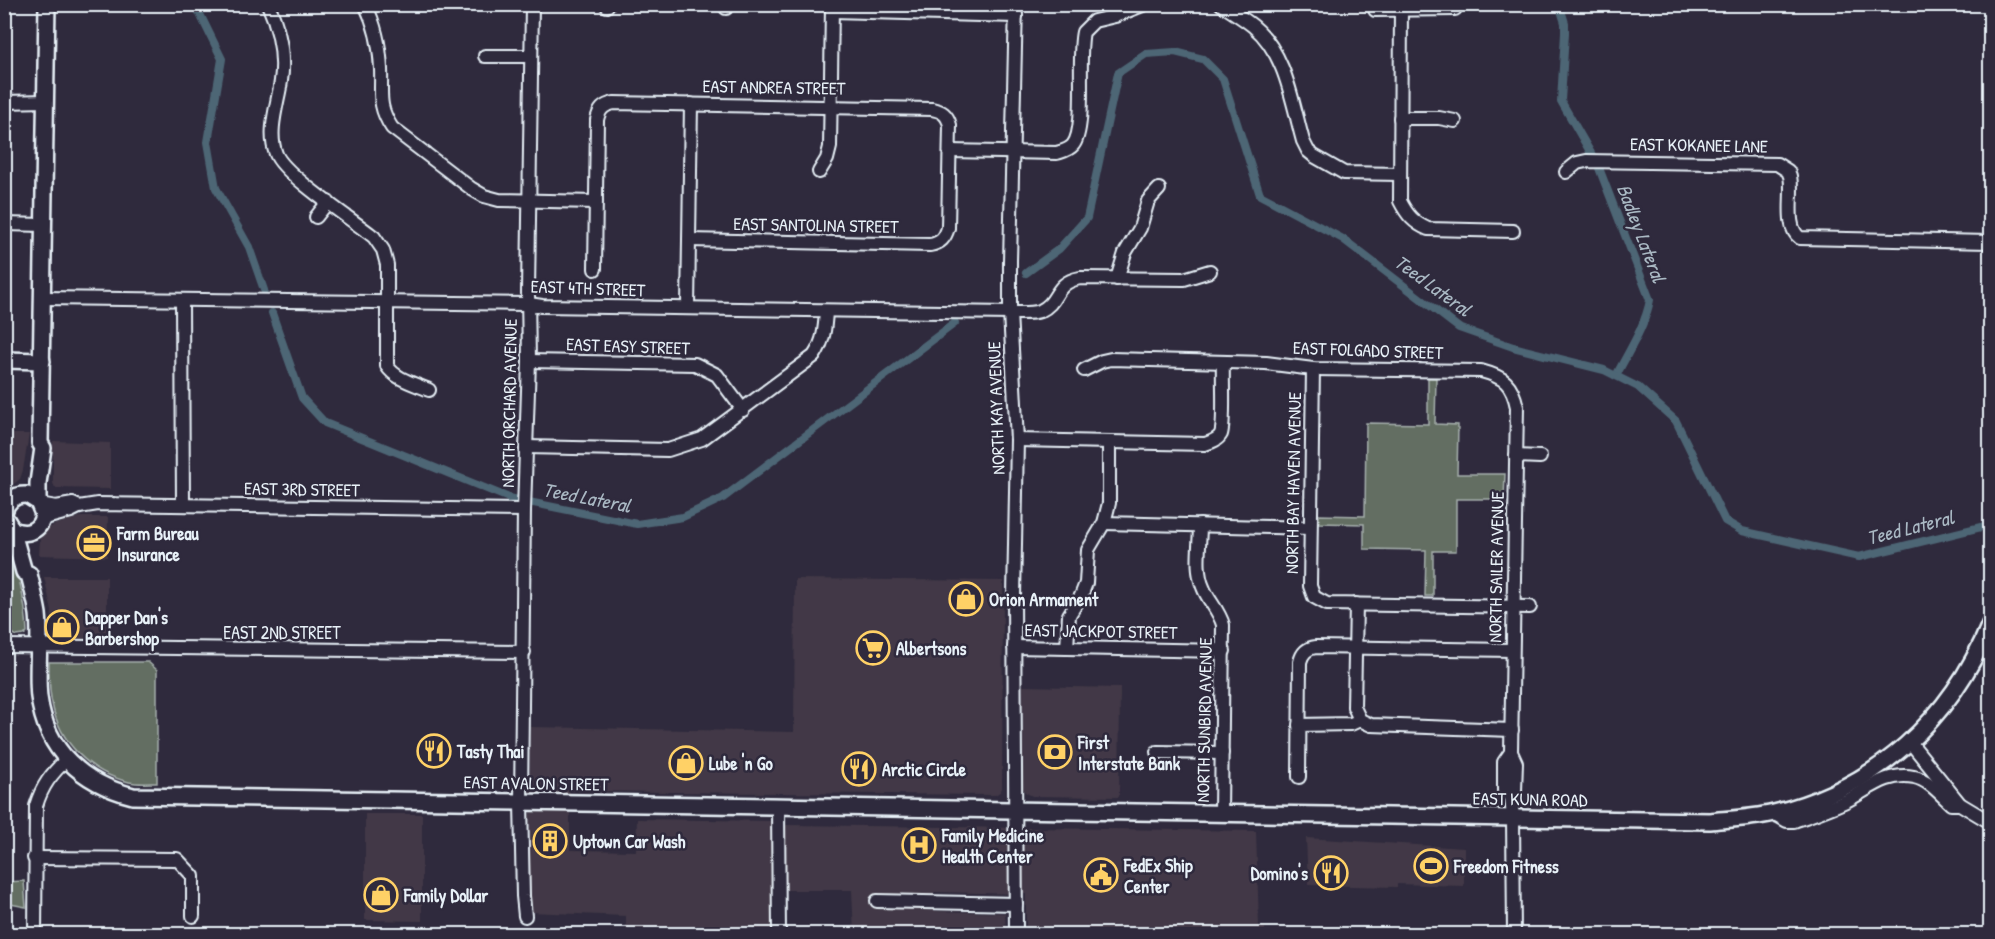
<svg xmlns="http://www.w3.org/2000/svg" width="1995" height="939" viewBox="0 0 1995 939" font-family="'Patrick Hand',sans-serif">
<rect width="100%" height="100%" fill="#2f2a3d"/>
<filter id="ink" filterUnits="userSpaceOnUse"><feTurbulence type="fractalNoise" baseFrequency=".0167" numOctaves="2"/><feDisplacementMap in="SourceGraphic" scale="12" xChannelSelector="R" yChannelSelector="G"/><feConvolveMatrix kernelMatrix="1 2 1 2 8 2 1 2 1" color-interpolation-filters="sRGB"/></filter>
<g filter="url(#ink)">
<g fill="#423946">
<polygon points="5,434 29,434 23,470 20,479 10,487 5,487"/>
<polygon points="53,441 110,443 110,489 55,488 53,483"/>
<polygon points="80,517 108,517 107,557 39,555 40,539 49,528 56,524"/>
<polygon points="44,577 107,577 107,641 59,641 50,631 52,611"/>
<polygon points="795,579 1003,581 1002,788 1000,792 995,795 570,791 570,850 636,851 637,819 773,821 772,933 626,934 626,916 529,912 530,727 794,732"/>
<polygon points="1023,686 1120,688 1119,797 1032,796 1025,792 1023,788"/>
<polygon points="365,814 422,814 422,921 365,920"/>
<polygon points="785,825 1256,831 1259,926 1265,927 1265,934 1026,934 1026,894 934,892 934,911 1005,913 1006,934 854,934 852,890 785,890"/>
<polygon points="1306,838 1464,848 1464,886 1397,884 1397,887 1308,885"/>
</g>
<g fill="#636e62" stroke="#a6b0ad" stroke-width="1.5">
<polygon points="1428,378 1436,378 1435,424 1458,425 1457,474 1505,474 1504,499 1456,499 1456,551 1433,551 1433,596 1425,596 1426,550 1364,549 1364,524 1319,523 1319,515 1365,516 1366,423 1428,424"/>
<path d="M4 537C17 562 26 604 27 632L24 635 17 636 5 629Z"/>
<path d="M49 662H148L157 670V783C148 783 138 784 129 782 91 773 59 743 52 703 49 690 49 676 49 662Z"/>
<polygon points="24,881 26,907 5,903 5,882"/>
</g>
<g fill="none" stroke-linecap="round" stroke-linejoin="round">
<polyline stroke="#8b9ea9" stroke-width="2" points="4,923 31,933"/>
<g stroke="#4d6675" stroke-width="8">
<polyline points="195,4 222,59 208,142 216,188 249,247 264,290"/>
<polyline points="1559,4 1565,23 1565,33 1561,101 1592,155"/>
<path d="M1599 168 1650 300C1645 327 1628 352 1616 376"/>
<polyline points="1026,273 1059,249 1087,218 1118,73 1146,54 1175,52 1203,59 1223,79 1260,195 1343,239 1459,328 1513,347 1604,370 1638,387 1676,421 1725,521 1742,531 1859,557 1985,526"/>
<polyline points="272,313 302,398 325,423 509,498 637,524 683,517 723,498 955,323"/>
</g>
<defs>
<g id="minor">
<path d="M268 4C279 29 285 54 281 81 278 103 267 132 276 154 284 175 353 220 374 237L383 250 387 265V366C395 379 415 384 429 390"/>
<path d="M365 4C375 24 380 47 381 69 382 94 377 105 392 128L472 189 484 196 499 200 596 202"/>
<polyline points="606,4 607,6"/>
<polyline points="1016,4 1010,261 1010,313 1017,440 1014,597 1016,934"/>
<path d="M1221 4C1231 11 1243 18 1253 26 1286 53 1292 102 1303 141L1308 151 1314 156 1344 173 1399 174"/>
<path d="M1401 4 1400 201C1407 215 1414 223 1428 229L1513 231"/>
<polyline points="726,8 726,4"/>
<polyline points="1375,10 1455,9"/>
<polyline points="832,11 1016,16"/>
<polyline points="485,56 531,56"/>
<polyline points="4,102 46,101"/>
<polyline points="1400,118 1439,118 1455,121"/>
<path d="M950 151 1057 153C1063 151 1069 150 1073 145 1087 128 1077 57 1083 32L1094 21 1115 16 1145 4"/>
<polyline points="819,172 827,159 830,147 832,6"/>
<path d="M1566 172 1577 163 1586 161 1777 164 1788 171 1790 176C1794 193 1784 227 1800 238L1990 242"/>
<polyline points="316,217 328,202"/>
<polyline points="4,224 44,225"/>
<path d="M595 269 597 120C599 110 603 105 614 103L932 109C942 111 947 114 950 125L948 228C945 238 941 243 930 245L689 240"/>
<polyline points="1117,279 1125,253 1140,228 1148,201 1159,189"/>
<path d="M43 298 529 304 542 306 1010 313C1019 313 1032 314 1040 311 1060 302 1053 283 1080 278L1184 279 1210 271"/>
<polyline points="182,300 183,505"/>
<polyline points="688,308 691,104"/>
<polyline points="529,361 695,364 717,375 743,410"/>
<polyline points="1313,369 1310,586 1314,597 1327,604 1530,607"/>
<path d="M1084 370 1102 361 1111 359 1266 363 1313 369 1481 371C1504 377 1512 383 1517 407L1511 752"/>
<path d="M1017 440 1205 444C1211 442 1218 440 1221 434 1225 423 1222 376 1223 362"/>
<path d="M526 447 668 450 702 439 814 356C824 341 825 328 826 311"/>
<polyline points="1516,456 1540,457"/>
<polyline points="40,504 56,507 73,504 79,507 71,511 42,519"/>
<polyline points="79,507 98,504 524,510"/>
<polyline points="1104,523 1310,528"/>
<path d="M1200 525C1200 545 1195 569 1203 587 1208 601 1219 610 1223 625L1221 814"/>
<polyline points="1356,604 1354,707 1360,720 1371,725 1512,730"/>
<polyline points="4,646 524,652"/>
<polyline points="1014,647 1224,651"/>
<polyline points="1067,648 1069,615 1081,596 1086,583 1088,550 1104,523 1109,503 1109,442"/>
<polyline points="1299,725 1351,724 1360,720"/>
<polyline points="1910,742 1960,804 1990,822"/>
<polyline points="1157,752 1222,753"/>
<path d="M1299 777 1300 662C1302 653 1307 648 1316 647L1512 650"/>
<polyline points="1511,797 1504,791 1504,762 1511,752 1516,763 1515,791 1511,797 1513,818 1514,934"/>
<polyline points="778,807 779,934"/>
<path d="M1773 813 1787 821H1794C1811 815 1829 809 1846 801 1868 790 1888 771 1914 777 1929 780 1940 794 1951 804H1960"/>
<polyline points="34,858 177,859 193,876 193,916"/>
<polyline points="877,901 1016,904"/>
<polyline points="525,916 523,896 521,803 524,510 529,361 528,292 532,4"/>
<path d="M35 934 36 806C42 786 51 774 67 759"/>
</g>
<g id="major">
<polyline points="4,360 42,361"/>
<polyline points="38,502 38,483 43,448 40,443 47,4"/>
<path d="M4 512C7 500 15 494 27 495L38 502 43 514C41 531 26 537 12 529L4 516"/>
<path d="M12 529 24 572 29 574C32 587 36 601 38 614 41 641 36 670 39 697 46 751 82 783 133 796L1710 821C1731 819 1753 818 1774 813 1876 788 1951 720 1990 624"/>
</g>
</defs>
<use href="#minor" stroke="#e8f1f8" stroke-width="16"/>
<use href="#major" stroke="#e8f1f8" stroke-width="20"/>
<use href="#minor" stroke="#2f2a3d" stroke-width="12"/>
<use href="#major" stroke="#2f2a3d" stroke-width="15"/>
</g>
</g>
<defs>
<symbol id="office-ring" viewBox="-11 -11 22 22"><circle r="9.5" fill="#2f2a3d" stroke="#ffd166" stroke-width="1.5"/><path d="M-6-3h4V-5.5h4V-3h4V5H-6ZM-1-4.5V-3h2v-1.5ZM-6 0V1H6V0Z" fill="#ffd166"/></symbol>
<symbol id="shop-ring" viewBox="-11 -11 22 22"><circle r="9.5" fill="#2f2a3d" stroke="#ffd166" stroke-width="1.5"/><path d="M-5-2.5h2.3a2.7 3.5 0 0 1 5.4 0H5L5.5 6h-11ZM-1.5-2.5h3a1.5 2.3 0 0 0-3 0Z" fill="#ffd166"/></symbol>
<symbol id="supermarket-ring" viewBox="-11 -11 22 22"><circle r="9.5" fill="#2f2a3d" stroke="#ffd166" stroke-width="1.5"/><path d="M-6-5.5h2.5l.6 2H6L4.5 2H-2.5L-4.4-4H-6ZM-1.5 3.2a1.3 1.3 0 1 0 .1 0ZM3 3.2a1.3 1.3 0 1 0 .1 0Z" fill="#ffd166"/></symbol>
<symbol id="restaurant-ring" viewBox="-11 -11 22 22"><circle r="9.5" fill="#2f2a3d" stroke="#ffd166" stroke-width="1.5"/><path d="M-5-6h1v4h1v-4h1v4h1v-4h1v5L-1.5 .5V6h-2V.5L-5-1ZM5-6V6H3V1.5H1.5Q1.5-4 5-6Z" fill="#ffd166"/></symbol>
<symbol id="bank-ring" viewBox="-11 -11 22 22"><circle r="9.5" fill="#2f2a3d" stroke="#ffd166" stroke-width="1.5"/><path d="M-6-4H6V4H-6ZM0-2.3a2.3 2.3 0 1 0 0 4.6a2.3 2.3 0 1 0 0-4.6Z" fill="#ffd166"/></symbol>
<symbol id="building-ring" viewBox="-11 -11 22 22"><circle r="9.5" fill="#2f2a3d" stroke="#ffd166" stroke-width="1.5"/><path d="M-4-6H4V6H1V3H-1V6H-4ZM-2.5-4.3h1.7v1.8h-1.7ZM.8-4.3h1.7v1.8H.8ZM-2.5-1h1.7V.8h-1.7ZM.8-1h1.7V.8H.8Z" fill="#ffd166"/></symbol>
<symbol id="hospital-ring" viewBox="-11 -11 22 22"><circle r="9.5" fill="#2f2a3d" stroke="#ffd166" stroke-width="1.5"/><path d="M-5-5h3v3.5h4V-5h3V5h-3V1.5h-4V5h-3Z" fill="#ffd166"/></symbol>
<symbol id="stadium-ring" viewBox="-11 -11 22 22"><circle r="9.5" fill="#2f2a3d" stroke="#ffd166" stroke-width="1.5"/><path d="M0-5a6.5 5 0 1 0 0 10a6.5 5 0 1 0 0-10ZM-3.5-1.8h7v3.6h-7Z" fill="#ffd166"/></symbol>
<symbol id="civic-ring" viewBox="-11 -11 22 22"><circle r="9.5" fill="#2f2a3d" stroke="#ffd166" stroke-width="1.5"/><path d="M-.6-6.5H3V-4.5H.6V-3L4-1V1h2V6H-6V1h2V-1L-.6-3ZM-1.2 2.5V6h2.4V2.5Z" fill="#ffd166"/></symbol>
</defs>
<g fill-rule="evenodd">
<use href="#office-ring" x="75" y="524" width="38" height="38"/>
<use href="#shop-ring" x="947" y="580" width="38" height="38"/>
<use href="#shop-ring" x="43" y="608" width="38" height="38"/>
<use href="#supermarket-ring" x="854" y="629" width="38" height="38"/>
<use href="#restaurant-ring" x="415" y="732" width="38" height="38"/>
<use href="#bank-ring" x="1036" y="733" width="38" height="38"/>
<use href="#shop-ring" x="667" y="744" width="38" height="38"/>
<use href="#restaurant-ring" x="840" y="750" width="38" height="38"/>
<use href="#building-ring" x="531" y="822" width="38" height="38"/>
<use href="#hospital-ring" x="900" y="826" width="38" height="38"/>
<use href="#stadium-ring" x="1412" y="847" width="38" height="38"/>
<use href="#restaurant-ring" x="1312" y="854" width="38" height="38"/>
<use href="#civic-ring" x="1082" y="856" width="38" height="38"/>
<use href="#shop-ring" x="362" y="876" width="38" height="38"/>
</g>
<g text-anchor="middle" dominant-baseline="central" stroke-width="5" stroke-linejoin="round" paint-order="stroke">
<g font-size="18" fill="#e8f1f8" stroke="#2f2a3d">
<text transform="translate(774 87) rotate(1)">EAST ANDREA STREET</text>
<text transform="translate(1699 145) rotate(1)">EAST KOKANEE LANE</text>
<text transform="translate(816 225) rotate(1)">EAST SANTOLINA STREET</text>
<text transform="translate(588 288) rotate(2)">EAST 4TH STREET</text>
<text transform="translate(628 346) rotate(2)">EAST EASY STREET</text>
<text transform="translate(1368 350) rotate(2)">EAST FOLGADO STREET</text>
<text transform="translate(509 403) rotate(-89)">NORTH ORCHARD AVENUE</text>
<text transform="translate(996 408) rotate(-92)">NORTH KAY AVENUE</text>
<text transform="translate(1293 483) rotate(-89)">NORTH BAY HAVEN AVENUE</text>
<text transform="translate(302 489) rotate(1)">EAST 3RD STREET</text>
<text transform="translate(1496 567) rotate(-89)">NORTH SAILER AVENUE</text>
<text transform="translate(1101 631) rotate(1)">EAST JACKPOT STREET</text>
<text x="282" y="632">EAST 2ND STREET</text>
<text transform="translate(1204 720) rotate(-89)">NORTH SUNBIRD AVENUE</text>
<text transform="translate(536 783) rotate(1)">EAST AVALON STREET</text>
<text transform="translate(1530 799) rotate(1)">EAST KUNA ROAD</text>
</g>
<g font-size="18" font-weight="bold" fill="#e8f1f8" stroke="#2f2a3d" text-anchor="start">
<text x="117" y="533">Farm Bureau<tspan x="117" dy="21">Insurance</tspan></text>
<text x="989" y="599">Orion Armament</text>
<text x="85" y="617">Dapper Dan's<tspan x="85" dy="21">Barbershop</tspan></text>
<text x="896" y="648">Albertsons</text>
<text x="1078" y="742">First<tspan x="1078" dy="21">Interstate Bank</tspan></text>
<text x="457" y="751">Tasty Thai</text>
<text x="709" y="763">Lube 'n Go</text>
<text x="882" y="769">Arctic Circle</text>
<text x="942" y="835">Family Medicine<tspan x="942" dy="21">Health Center</tspan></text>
<text x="573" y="841">Uptown Car Wash</text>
<text x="1124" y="865">FedEx Ship<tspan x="1124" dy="21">Center</tspan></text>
<text x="1454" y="866">Freedom Fitness</text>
<text x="1308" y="873" text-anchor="end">Domino's</text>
<text x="404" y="895">Family Dollar</text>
</g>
<g font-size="20" font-style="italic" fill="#aab9c4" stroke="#2f2a3d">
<text transform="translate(1642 233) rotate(69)">Badley Lateral</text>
<text transform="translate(1433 285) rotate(36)">Teed Lateral</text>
<text transform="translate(587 497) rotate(11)">Teed Lateral</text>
<text transform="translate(1910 527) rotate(-14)">Teed Lateral</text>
</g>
</g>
<rect width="1995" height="939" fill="none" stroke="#2f2a3d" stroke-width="24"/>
<rect x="12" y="12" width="1971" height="915" fill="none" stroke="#e8f1f8" stroke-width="2" filter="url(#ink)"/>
</svg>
